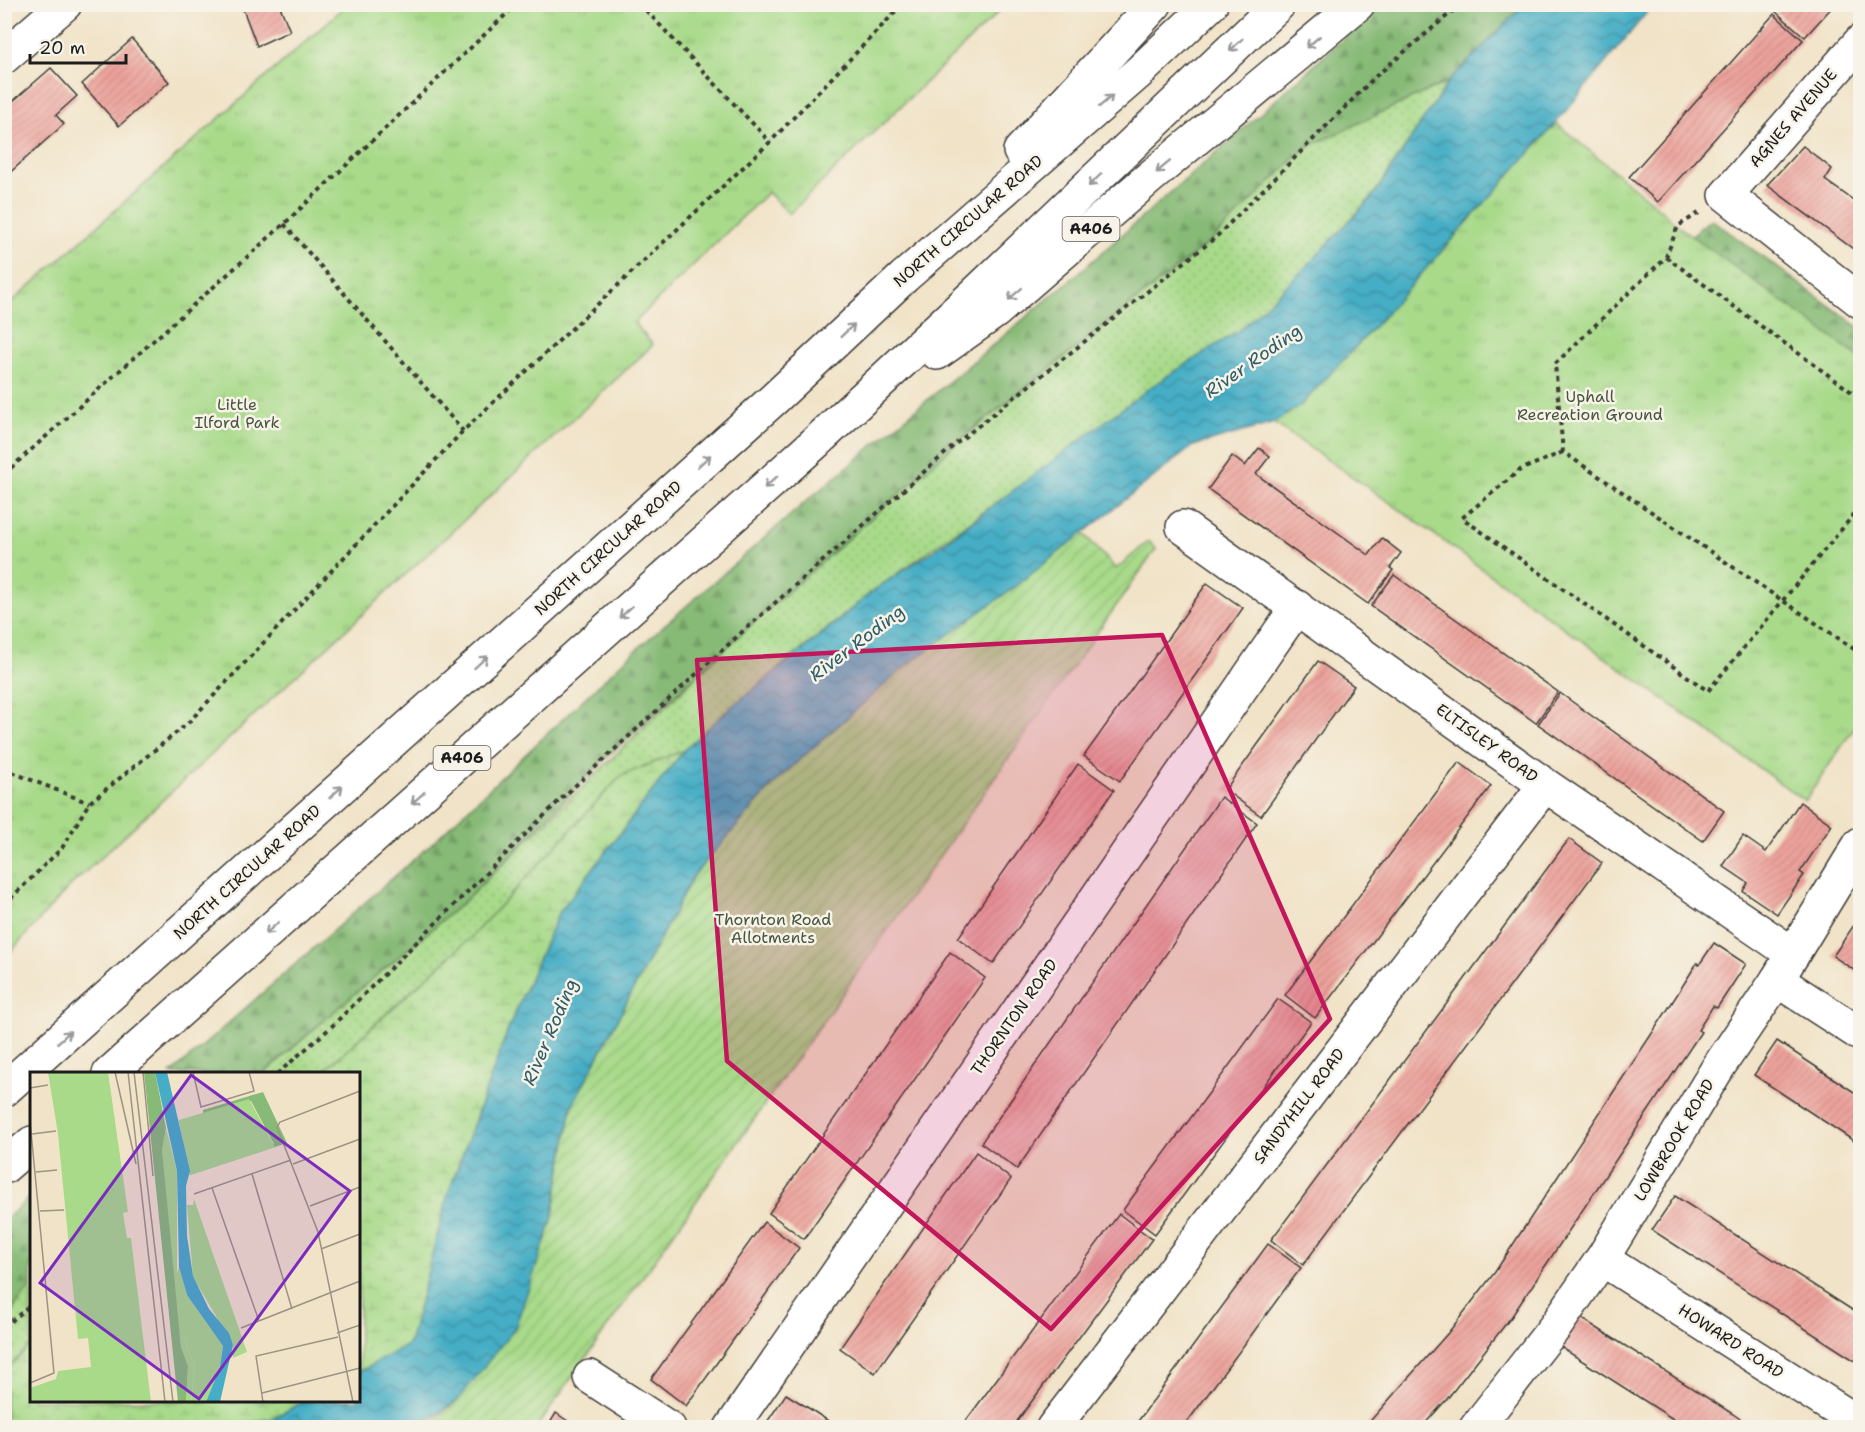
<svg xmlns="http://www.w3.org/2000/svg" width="1865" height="1432" viewBox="0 0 1865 1432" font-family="'Shantell Sans',sans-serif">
<defs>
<pattern id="grass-dots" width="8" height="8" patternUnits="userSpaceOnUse" patternTransform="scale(1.5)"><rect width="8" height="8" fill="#a8da8a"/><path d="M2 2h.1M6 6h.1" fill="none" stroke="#90ba76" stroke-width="1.8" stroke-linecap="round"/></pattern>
<pattern id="forest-firs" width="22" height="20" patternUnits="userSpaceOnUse" patternTransform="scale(1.5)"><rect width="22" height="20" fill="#86ba76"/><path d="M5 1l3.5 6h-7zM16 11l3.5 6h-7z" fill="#739f66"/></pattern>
<pattern id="wetland-marsh" width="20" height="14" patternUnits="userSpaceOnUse" patternTransform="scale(1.5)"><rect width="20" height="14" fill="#a8da8a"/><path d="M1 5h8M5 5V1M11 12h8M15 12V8" fill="none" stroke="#90ba76"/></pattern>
<pattern id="park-tufts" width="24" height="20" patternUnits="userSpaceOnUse" patternTransform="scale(1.5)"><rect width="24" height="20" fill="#a8da8a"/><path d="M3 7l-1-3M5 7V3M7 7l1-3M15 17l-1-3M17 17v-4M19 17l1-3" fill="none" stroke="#90ba76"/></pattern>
<pattern id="garden-furrows" width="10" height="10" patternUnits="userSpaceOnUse" patternTransform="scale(1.5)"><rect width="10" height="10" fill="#a8da8a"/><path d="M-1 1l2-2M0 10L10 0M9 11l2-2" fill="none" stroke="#90ba76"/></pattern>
<pattern id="water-waves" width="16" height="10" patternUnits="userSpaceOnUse" patternTransform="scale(1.5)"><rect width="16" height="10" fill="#45adc5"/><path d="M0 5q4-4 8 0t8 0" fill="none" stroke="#398c9f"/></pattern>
<pattern id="building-hatch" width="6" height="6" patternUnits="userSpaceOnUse" patternTransform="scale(1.5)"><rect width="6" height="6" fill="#eca29b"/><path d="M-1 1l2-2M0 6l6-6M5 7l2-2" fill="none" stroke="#ca8b85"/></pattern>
</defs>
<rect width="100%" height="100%" fill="#f7f3e8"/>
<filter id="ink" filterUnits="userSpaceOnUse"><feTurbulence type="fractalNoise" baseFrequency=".0167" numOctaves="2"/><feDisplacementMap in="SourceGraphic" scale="12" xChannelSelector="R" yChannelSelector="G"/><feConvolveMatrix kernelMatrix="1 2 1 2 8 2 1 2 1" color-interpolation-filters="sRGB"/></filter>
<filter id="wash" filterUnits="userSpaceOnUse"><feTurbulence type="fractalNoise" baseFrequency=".008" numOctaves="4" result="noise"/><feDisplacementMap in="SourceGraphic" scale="24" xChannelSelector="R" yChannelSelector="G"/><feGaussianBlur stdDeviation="1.35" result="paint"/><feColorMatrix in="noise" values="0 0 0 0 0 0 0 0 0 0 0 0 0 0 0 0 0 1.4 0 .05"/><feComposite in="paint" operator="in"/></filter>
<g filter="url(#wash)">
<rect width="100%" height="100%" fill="#f1e3c8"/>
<g fill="url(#grass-dots)" stroke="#627b53" stroke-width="1.5">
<polygon points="1449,81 1373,196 1304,269 1241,329 874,590 736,703 684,750 621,776 471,937 321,1073 264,1074 346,1001 466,900 742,632 958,442 1211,241 1305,148"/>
<polygon points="31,1287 31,1345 5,1371 5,1319"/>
</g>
<g fill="url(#forest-firs)" stroke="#516b49" stroke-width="1.5">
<polygon points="1381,5 1524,5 1449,81 1305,148 1211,241 968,433 803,578 608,756 466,900 346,1001 264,1073 171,1074 429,846 628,657 809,499 1074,277 1259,115"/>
<polygon points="1711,219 1860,328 1860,382 1691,236"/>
<polygon points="31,1196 31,1287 5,1319 5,1220"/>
</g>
<g fill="url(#wetland-marsh)" stroke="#627b53" stroke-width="1.5">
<polygon points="684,750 558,914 509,1027 448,1194 409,1344 359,1372 358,1074 321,1074 471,937 621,776"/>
<polygon points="31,1345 32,1400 305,1401 273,1418 233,1427 5,1428 5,1371"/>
</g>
<g fill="url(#park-tufts)" stroke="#627b53" stroke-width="1.5">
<polygon points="347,5 1006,5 789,214 768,192 634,323 653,345 69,887 5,958 5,308"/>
<polygon points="1556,123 1666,214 1678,226 1860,358 1860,719 1805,801 1389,502 1274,423 1301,405 1362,340"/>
</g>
<polygon fill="url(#garden-furrows)" stroke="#627b53" stroke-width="1.5" points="1083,533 1116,569 1149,541 1156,549 537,1427 422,1428 457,1401 552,1221 572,1106 693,876 780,777 907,665 1016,586"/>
<polygon fill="url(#water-waves)" stroke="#306470" stroke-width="1.5" points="1524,5 1653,5 1556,123 1362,340 1301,405 1274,423 1193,446 1016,586 907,665 780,777 693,876 572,1106 552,1221 515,1328 457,1401 416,1427 233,1427 273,1418 305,1401 358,1400 359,1372 409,1344 448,1194 509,1027 558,914 684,750 736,703 815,640 874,590 934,550 1152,386 1241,329 1304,269 1373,196 1449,81"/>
<g id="blocks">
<g fill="url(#building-hatch)">
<polygon points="241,4 279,4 290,31 257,46"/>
<polygon points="1782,4 1835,4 1805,37 1776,12"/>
<polygon points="1774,14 1803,40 1658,202 1629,177"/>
<polygon points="132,39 169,82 119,126 82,84"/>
<polygon points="51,68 77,96 56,115 64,124 6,176 4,109"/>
<polygon points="1803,146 1832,169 1825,180 1860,205 1860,254 1767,185"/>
<polygon points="1259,448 1270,456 1256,474 1369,555 1382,538 1401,553 1390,568 1393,570 1368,604 1208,489 1232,456 1245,466"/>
<polygon points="1394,575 1558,692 1536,723 1371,606"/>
<polygon points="1207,583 1243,608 1120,781 1084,756"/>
<polygon points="1318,661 1354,686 1261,816 1225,790"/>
<polygon points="1560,693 1724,811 1703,841 1538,724"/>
<polygon points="1459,762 1491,786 1315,1018 1285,995"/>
<polygon points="1078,764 1114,790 993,964 958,938"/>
<polygon points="1221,797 1257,823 1017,1169 981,1143"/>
<polygon points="1800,802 1832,825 1800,872 1804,875 1777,914 1743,891 1748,883 1723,866 1743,836 1766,852"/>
<polygon points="1569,839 1602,863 1303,1265 1271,1240"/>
<polygon points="1856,922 1860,925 1860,974 1833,956"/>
<polygon points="1714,943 1746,964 1717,1008 1713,1006 1698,1030 1701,1032 1512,1316 1447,1399 1421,1428 1364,1428 1448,1333 1495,1272 1668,1009 1697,963 1699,965"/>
<polygon points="950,952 985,978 804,1239 769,1213"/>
<polygon points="1278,999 1311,1022 1155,1234 1123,1210"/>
<polygon points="1777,1041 1860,1096 1860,1145 1754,1075"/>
<polygon points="976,1152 1011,1179 875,1373 840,1348"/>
<polygon points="1675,1196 1860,1315 1860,1364 1652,1230"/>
<polygon points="1119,1214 1152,1239 1012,1428 964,1428 962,1426"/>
<polygon points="764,1222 799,1248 686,1406 651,1379"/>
<polygon points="1268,1244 1301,1268 1285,1289 1183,1428 1133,1428"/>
<polygon points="1578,1316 1733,1414 1753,1428 1687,1428 1559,1346"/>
<polygon points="786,1394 810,1409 839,1428 763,1428"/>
<polygon points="556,1413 578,1428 547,1428"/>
</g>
</g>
</g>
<g filter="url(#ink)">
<use href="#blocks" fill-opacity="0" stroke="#3c3a36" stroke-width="1.5"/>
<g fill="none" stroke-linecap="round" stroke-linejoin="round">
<defs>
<g id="minor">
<polyline points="1860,42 1726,195 1860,301"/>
<polyline points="4,57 65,4"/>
<polyline points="1183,527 1545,785 1793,954"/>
<polyline points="1777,980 1860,1034"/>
<polyline points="1602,1259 1860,1424"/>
<polyline points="590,1377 669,1428"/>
<polyline points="731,1428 1297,607"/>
<polyline points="1053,1428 1545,785"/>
<polyline points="1476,1428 1555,1327 1602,1259 1719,1066 1777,980 1860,844"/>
</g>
<g id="highway">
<polyline points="1020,151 1155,4"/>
<polyline points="937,353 996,311 1148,179 1358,4"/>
<polyline points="109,1074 815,443 979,290 1279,4"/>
<polyline points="4,1090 774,399 904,277 1138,73 1211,4"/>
<polyline points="4,1167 32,1143"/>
</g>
</defs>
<use href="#minor" stroke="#3c3a36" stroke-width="36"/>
<use href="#highway" stroke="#3c3a36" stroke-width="36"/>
<g stroke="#3c3a36" stroke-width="4" stroke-dasharray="4.5 4.5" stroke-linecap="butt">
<polyline points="640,4 770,142"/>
<polyline points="1699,213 1678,226 1666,257 1555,364 1563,452 1860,653"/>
<polyline points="284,224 463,431"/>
<polyline points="1666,257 1860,398"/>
<polyline points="1563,452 1520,470 1462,518 1708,691 1860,507"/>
<polyline points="4,474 284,224 517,4"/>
<polyline points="4,769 89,803"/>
<polyline points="4,905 62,848 89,803 187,724 463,431 770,142 903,4"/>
<polyline points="277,1074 330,1028 563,797 742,632 958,442 1215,238 1376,76 1461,4"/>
<polyline points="4,1327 32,1304"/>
</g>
<use href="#minor" stroke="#fff" stroke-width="33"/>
<use href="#highway" stroke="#fff" stroke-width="33"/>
</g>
<defs><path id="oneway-shaft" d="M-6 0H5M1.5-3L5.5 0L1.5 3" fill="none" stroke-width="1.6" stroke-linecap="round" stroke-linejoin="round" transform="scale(1.5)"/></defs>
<g stroke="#999">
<use href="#oneway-shaft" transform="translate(1313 42) rotate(140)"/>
<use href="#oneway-shaft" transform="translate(1236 45) rotate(136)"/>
<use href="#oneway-shaft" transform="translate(1106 101) rotate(-41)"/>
<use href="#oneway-shaft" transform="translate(1163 167) rotate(140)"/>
<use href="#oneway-shaft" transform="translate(1095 180) rotate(136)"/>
<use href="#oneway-shaft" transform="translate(1015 294) rotate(139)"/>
<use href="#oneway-shaft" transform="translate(848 330) rotate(-43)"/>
<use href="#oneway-shaft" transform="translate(704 461) rotate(-42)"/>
<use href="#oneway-shaft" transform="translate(771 482) rotate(138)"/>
<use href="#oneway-shaft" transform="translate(626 612) rotate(138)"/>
<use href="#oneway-shaft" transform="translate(481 662) rotate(-42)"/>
<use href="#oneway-shaft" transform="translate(336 792) rotate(-42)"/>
<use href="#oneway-shaft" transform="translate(418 798) rotate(138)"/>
<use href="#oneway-shaft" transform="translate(272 928) rotate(138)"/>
<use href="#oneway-shaft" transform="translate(64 1037) rotate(-42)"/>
</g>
</g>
<path fill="#c2185b" fill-opacity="0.2" stroke="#c2185b" stroke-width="4.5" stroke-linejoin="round" d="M1162 635 1330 1019 1051 1329 727 1061 697 660Z"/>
<g text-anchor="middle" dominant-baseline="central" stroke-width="5" stroke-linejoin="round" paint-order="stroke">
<g fill="#f7f3e8" stroke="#5e5c59" stroke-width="1.5">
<rect x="1062.5" y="217" width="57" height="24" rx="4.5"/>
<rect x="433.5" y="746" width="57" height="24" rx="4.5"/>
</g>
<g font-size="15" font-weight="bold" fill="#1c1c1c">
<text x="1091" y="229">A406</text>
<text x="462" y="758">A406</text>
</g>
<g font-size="16" fill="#1c1c1c" stroke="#f7f3e8">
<text transform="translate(1793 118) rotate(-49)">AGNES AVENUE</text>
<text transform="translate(968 221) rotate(-41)">NORTH CIRCULAR ROAD</text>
<text transform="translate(608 548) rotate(-42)">NORTH CIRCULAR ROAD</text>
<text transform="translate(1487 743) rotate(36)">ELTISLEY ROAD</text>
<text transform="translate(247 872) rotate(-42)">NORTH CIRCULAR ROAD</text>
<text transform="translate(1014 1017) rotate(-55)">THORNTON ROAD</text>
<text transform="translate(1299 1106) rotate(-53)">SANDYHILL ROAD</text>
<text transform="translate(1674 1140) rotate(-59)">LOWBROOK ROAD</text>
<text transform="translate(1731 1341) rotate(33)">HOWARD ROAD</text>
</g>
<g font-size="16" fill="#46553d" stroke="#f7f3e8">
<text x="1590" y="396">Uphall<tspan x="1590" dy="18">Recreation Ground</tspan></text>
<text x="237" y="404">Little<tspan x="237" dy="18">Ilford Park</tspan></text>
<text x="773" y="919">Thornton Road<tspan x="773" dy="18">Allotments</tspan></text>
</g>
<g font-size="18" font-style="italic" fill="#2e5d68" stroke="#f7f3e8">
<text transform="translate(1253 361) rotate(-35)">River Roding</text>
<text transform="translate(857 643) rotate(-37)">River Roding</text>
<text transform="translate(550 1032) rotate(-67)">River Roding</text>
</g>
</g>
<g transform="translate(30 1072)">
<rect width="330" height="330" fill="#f1e3c8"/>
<path d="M136 56 147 99V205L157 276 165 293 161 330H156L158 294 151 275 137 140 132 78Z" fill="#a8da8a"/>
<path d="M114 0H125L136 56 132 78 151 275 158 294 156 330H148ZM233 20 257 71 160 103 149 48 244 72 221 29 173 42V38Z" fill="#86ba76"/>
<path d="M149 195 157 223 193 274 190 295 176 330H161L165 293 157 276 146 205Z" fill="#a8da8a"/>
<path d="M18 0H78L98 140 93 141 97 166H101L121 330H0V316L26 307 28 299 61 295 58 266 48 267 28 62ZM219 27 245 75 160 103 149 48Z" fill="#a8da8a"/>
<path d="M164 127 217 280 203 286V273L163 205 157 133H163Z" fill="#a8da8a"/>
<path d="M125 0H137L160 99 156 114 157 164 163 204 179 237 199 261 203 273 190 330H176L190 295 193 274 157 223 149 195 147 99Z" fill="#45adc5"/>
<path fill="none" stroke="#9c9383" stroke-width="1.5" d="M85 0 106 92M98 0 135 330M104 0 143 330M113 0 123 104M163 0 171 35 224 19 219 0M0 16 18 13M0 49 24 301 0 311M2 62 26 59M263 92 330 67M6 100 27 98M222 102 262 237M182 116 229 249M164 122 261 88M280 134 330 115M10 139 34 138M291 177 330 162M211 256 330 209M307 261 330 253M232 321 330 296M233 330 226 284 308 265M323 330 288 160 247 55 250 50 330 19"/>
<path fill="#7b2cbf" fill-opacity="0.15" stroke="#7b2cbf" stroke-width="3" d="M161 3 320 119 169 327 10 211Z"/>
<rect width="330" height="330" fill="none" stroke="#1c1c1c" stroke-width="3"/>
</g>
<rect width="1865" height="1432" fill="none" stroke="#f7f3e8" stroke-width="24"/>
<path d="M30 54v9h96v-9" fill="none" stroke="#1c1c1c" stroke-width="3"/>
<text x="39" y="54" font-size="18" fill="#1c1c1c" stroke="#f7f3e8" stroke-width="4.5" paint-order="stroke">20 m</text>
</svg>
